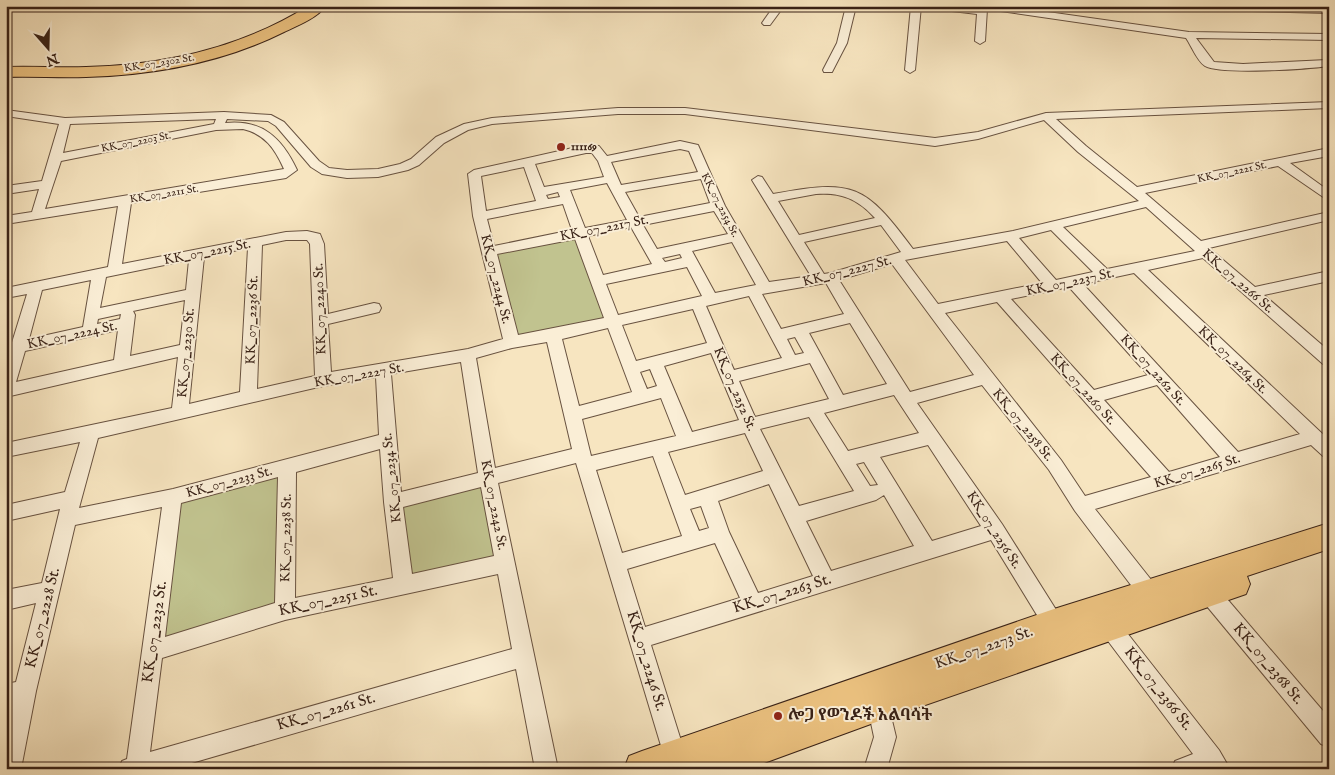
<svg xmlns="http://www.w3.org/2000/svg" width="1335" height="775" viewBox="0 0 1335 775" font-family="'IM FELL English','Noto Serif Ethiopic',serif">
<rect width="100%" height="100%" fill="#f7e5c0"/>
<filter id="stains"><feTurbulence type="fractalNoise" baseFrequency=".004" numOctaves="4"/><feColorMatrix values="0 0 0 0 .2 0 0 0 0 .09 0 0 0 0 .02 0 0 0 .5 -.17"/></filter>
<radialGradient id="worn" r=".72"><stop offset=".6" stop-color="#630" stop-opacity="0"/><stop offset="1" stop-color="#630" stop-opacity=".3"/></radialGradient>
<g fill="#c1c38f" stroke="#7c7252">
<polygon points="582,233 614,322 512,342 488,253"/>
<polygon points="287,467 285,610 152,651 173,497"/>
<polygon points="488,478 506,563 404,585 393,502"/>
</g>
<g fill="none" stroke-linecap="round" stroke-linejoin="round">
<defs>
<g id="street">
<polygon points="774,6 784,6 770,25 764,25 762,23"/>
<polygon points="846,6 856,6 847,43 832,72 824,72 823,70 837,43"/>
<polygon points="911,6 921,6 915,70 910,73 905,70"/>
<path d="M930 6 978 9V6H1005L1189 32 1329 34V40L1196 38 1214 62 1243 64 1327 60 1329 66C1308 69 1221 75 1205 66 1197 61 1191 45 1186 38L987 9 985 41 980 44 975 41 977 14 935 9Z"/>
<polygon points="1166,6 1329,7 1329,13 1171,9"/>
<path d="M1329 102V108L1056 119 1086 146 1137 187 1329 148V156L1290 163 1329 191V201L1278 166 1145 193 1201 241 1329 212V220L1209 248 1255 287 1329 271V281L1264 295 1329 351V366L1323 364 1203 258 1148 270 1329 440V458L1323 456 1311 445 1095 509 1160 591 1163 598 1160 605 1153 608 1146 605 1075 511 1049 470 982 385 917 403 1002 524 1065 624 1068 631 1065 638 1058 641 1051 638 991 540 651 645 688 763 686 769H668L576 463 498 483 558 769H535L516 669 171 769H119L122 761 127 759 162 507 75 525 36 691 21 769H6V728L11 705 6 706V684L16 682 36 603 6 610V590L42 583 60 509 6 521V505L65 492 80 442 6 457V443L172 408 178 357 6 397V362L27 294 6 298V288L108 267 118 206 6 224V216L32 212 39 189 6 194V186L42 181 59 124 6 116V110L65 118 224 112 271 115 284 122 319 161 329 168 347 170 378 169 400 164 411 159 436 137 464 124 492 118 618 108H685L935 138 978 132 1046 113ZM618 114H685L935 146 978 139 1044 120 1078 152 1139 201 1013 231 913 249C865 184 853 179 773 194L762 177 758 176 752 180 811 276 769 282 725 206 698 145 680 141 607 156 599 146 586 145 474 170 468 174 473 216 503 339 468 349 331 372 328 324 379 312 381 308 379 304 374 303 328 314 324 244 320 234 307 231 286 232 122 264 131 203 286 178 297 170C282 138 262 119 225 123L227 119 268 121 276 126 311 167 322 174 347 178 378 177 408 170 419 165 444 143 468 130 492 124ZM216 119 214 124 63 153 70 124ZM243 129C265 134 275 149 284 169L45 209 61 161 216 130ZM680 149 689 151 698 172 621 185 611 162ZM586 153H592L598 161 604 177 544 187 535 164ZM524 167 536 201 486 211 481 176ZM701 179 710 203 639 217 625 192ZM607 183 627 220 585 228 570 190ZM558 192 560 197 548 199 546 195ZM816 194C841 192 858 199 875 218L799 235 778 201ZM563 204 572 230 494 246 487 219ZM1146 207 1195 251 1107 269 1063 227ZM714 211 728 234 657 249 643 225ZM881 225 901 252 830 273 824 274 804 242ZM631 227 652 264 603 275 588 236ZM1051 230 1093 272 1056 280 1019 238ZM575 239 604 318 518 335 497 254ZM286 240H307L310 244 315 376 257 389 262 245ZM1007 241 1042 283 938 304 905 260ZM732 242 756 285 715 293 692 251ZM248 248 240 392 189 404 204 257ZM680 254 682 258 665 262 662 258ZM189 260 186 290 100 308 106 277ZM892 264 974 375 910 392 839 280ZM687 267 702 296 618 315 606 284ZM1134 273 1300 434 1238 452 1083 284ZM91 280 83 327 29 339 42 290ZM826 283 844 314 781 329 762 294ZM1069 287 1148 375 1094 390 1011 299ZM749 296 782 358 734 370 706 306ZM185 300 180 345 130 356 135 315 133 311ZM997 302 1151 477 1085 496 1061 460 945 313ZM693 309 707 343 636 361 622 325ZM121 314 120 319 97 324 98 319ZM850 323 887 384 843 395 809 333ZM608 328 632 392 579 406 562 339ZM118 330 114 360 16 382 25 351ZM795 337 804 353 795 355 787 339ZM547 342 572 449 495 468 476 358 512 348ZM711 353 739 420 692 432 664 366ZM461 362 478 473 401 492 391 374ZM810 363 829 399 755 417 739 381ZM650 369 657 386 647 389 640 372ZM376 377 379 435 173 489 79 508 98 438 323 386ZM1157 385 1220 457 1169 472 1104 400ZM894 395 919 433 848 451 824 413ZM661 398 676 436 591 456 582 419ZM809 417 854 491 799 506 760 429ZM745 433 763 471 685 495 668 452ZM928 445 981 526 932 541 880 457ZM380 449 384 502 393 578 295 598 296 472ZM653 456 682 536 622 553 596 470ZM864 462 878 485 870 486 856 464ZM278 477 275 603 165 637 181 503ZM769 484 813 576 758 593 729 532 718 501ZM481 487 494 556 412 574 403 507ZM884 495 914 546 831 571 806 521 876 500ZM701 506 709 528 699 531 690 509ZM715 543 740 598 645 627 627 569ZM498 574 512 649 150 752 162 658 285 620Z"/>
<polygon points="1203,577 1210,579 1329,718 1329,747 1321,744 1196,593 1193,586 1196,579"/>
<polygon points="1106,612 1113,615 1219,750 1230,769 1172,769 1175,761 1193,754 1099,629 1096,622 1099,615"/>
<polygon points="877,688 885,691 896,737 887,769 864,769 874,737 866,699 869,691"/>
</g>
<g id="primary">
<path d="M308 6H326C317 18 297 26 284 32 224 62 154 75 86 77 59 78 33 76 6 77V67C33 66 60 68 86 67 165 65 241 48 308 6Z"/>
<polygon points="1329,523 1329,549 1247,576 1250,584 1246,594 879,721 748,769 624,769 629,756 642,751 1054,609"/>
</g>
</defs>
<use href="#street" stroke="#685240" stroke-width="2"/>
<use href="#primary" stroke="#382116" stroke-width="2"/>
<use href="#street" fill="#faeed6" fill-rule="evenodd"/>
<use href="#primary" fill="#ecc280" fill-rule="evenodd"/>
</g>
<g fill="#8f2418" stroke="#faeed6" stroke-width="2">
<circle cx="561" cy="147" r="5"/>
<circle cx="778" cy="716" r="5"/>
</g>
<g text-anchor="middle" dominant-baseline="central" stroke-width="4" stroke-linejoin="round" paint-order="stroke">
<g font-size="11" fill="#382116" stroke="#faeed6">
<text transform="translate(159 63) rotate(-9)">KK_07_2302 St.</text>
<text transform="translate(136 142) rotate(-11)">KK_07_2203 St.</text>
<text transform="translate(1232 172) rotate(-12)">KK_07_2221 St.</text>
<text transform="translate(164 194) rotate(-9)">KK_07_2211 St.</text>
<text transform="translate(720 205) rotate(63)">KK_07_2254 St.</text>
</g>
<g font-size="11" font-weight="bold" fill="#382116" stroke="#faeed6" text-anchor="start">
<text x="571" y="147">111169</text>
</g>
<g font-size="14" fill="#382116" stroke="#faeed6">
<text transform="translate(604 228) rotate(-11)">KK_07_2217 St.</text>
<text transform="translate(207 252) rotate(-11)">KK_07_2215 St.</text>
<text transform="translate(847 271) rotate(-14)">KK_07_2227 St.</text>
<text transform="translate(496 279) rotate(76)">KK_07_2244 St.</text>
<text transform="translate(1238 281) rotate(41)">KK_07_2266 St.</text>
<text transform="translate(1070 282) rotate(-12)">KK_07_2237 St.</text>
<text transform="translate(320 309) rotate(-92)">KK_07_2240 St.</text>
<text transform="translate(252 320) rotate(-88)">KK_07_2236 St.</text>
<text transform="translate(72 335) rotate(-12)">KK_07_2224 St.</text>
<text transform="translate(186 353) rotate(-85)">KK_07_2230 St.</text>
<text transform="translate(1233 360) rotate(44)">KK_07_2264 St.</text>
<text transform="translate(1153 370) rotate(48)">KK_07_2262 St.</text>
<text transform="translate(359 375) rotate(-10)">KK_07_2227 St.</text>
<text transform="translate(735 389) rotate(67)">KK_07_2252 St.</text>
<text transform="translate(1083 389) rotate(48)">KK_07_2260 St.</text>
<text transform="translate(1023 425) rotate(51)">KK_07_2258 St.</text>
<text transform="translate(1197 471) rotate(-17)">KK_07_2265 St.</text>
<text transform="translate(392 478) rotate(-96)">KK_07_2234 St.</text>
<text transform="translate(229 482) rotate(-15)">KK_07_2233 St.</text>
<text transform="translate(494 505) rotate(79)">KK_07_2242 St.</text>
<text transform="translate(994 530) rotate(57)">KK_07_2256 St.</text>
<text transform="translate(286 538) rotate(-89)">KK_07_2238 St.</text>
</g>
<g font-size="16" fill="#382116" stroke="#faeed6">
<text transform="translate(782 594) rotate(-17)">KK_07_2263 St.</text>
<text transform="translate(328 601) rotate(-12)">KK_07_2251 St.</text>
<text transform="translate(43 618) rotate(-76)">KK_07_2228 St.</text>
<text transform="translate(155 632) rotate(-82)">KK_07_2232 St.</text>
<text transform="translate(984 648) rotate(-19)">KK_07_2273 St.</text>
<text transform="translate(646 661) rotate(73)">KK_07_2246 St.</text>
<text transform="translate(1268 664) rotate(50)">KK_07_2368 St.</text>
<text transform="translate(1158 689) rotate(52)">KK_07_2366 St.</text>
<text transform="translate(326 712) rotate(-16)">KK_07_2261 St.</text>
</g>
<g font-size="16" font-weight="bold" fill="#382116" stroke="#faeed6" text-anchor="start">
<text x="788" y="716">ሎጋ የወንዶች አልባሳት</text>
</g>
</g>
<rect width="1335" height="775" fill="none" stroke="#f7e5c0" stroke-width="25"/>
<rect x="8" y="8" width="1320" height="760" fill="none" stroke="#382116" stroke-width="2.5"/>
<rect x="12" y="12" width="1310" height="750" fill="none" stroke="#382116"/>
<g transform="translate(48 48) rotate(160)" stroke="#faeed6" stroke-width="4" paint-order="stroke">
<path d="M0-4L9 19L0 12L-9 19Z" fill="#382116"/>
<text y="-8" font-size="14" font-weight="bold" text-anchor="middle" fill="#382116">N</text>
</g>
<rect width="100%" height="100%" filter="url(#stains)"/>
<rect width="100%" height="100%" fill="url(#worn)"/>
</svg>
